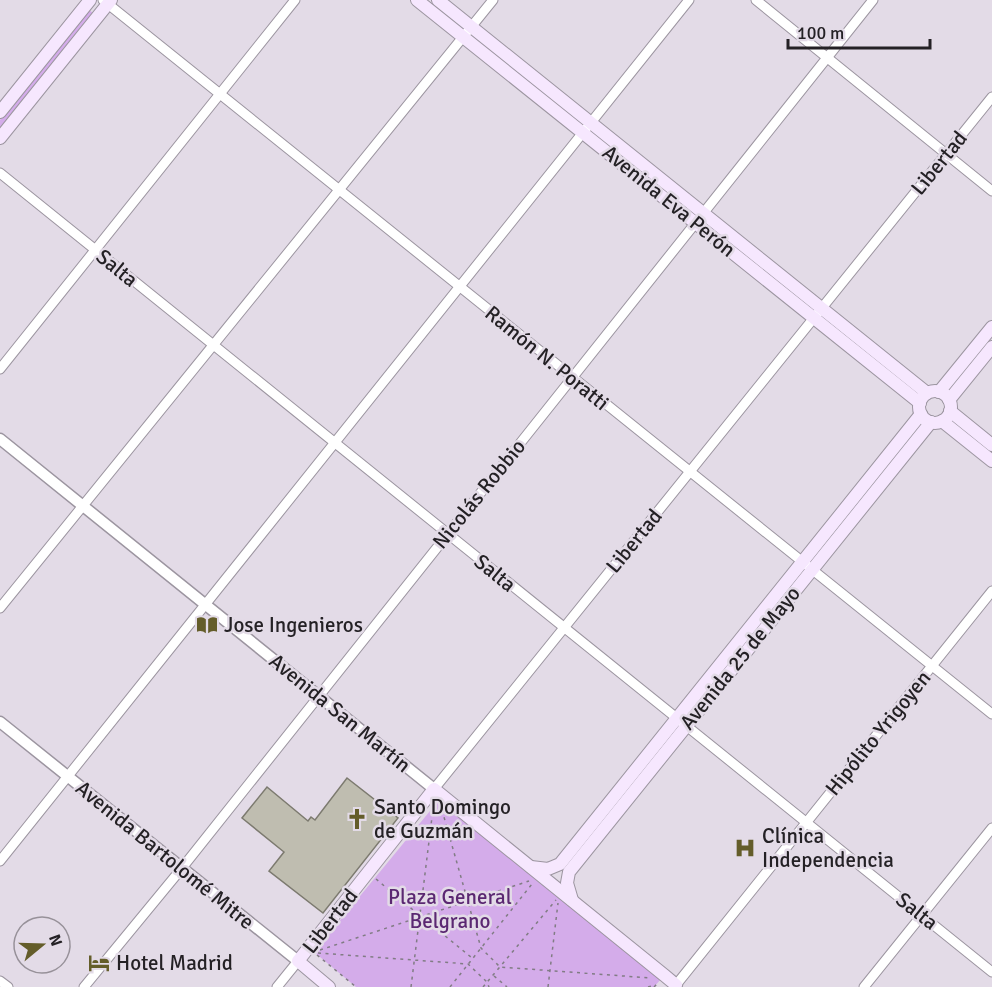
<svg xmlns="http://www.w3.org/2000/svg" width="992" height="987" viewBox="0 0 992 987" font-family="Signika,sans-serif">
<rect width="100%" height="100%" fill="#e3dbe7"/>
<g fill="#d4acea">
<polygon points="89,10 93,13 0,128 0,120"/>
<polygon points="439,800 661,979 654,987 356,987 314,952"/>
</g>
<polygon fill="#bfbdb0" stroke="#7c7a6f" stroke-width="1.5" points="347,778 398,818 323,913 269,871 284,852 242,818 267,787 308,821 311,817 315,820"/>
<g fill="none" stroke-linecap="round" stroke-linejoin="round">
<defs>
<g id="minor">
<polyline points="103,0 992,714"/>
<polyline points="756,0 992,191"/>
<polyline points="0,173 992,972"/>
<polyline points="0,369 295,0"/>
<polyline points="0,608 493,0"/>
<polyline points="434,789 992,97"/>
<polyline points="0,861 689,0"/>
<polyline points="0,981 8,987"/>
<polyline points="676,985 992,591"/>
<polyline points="84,987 182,868 873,0"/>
<polyline points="277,987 298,961"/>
<polyline points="864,987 992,828"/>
</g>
<g id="tertiary">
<polyline points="0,439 434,789"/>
<polyline points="0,722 298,961"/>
</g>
<g id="secondary">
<polyline points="417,0 920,403"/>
<polyline points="438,0 927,393"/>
<polyline points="0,112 90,0"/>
<polyline points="0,138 111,0"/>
<circle cx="935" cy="407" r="16"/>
<polyline points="939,392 992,327"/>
<polyline points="949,400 992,347"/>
<polyline points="950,411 992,445"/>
<polyline points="942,421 992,461"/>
<polyline points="531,867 548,869 560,864 921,414"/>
<polyline points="572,900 567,883 569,872 931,422"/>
<polyline points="329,987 298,961 434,789 664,975 676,985 675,987"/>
</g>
</defs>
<use href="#minor" stroke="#9c95a0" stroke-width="11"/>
<use href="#tertiary" stroke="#9c95a0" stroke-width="13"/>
<use href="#secondary" stroke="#9c95a0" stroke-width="14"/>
<g stroke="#817c84" stroke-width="1.5" stroke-dasharray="3 4.5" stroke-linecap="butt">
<polyline points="442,810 481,948 500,967 651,978"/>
<polyline points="376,879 418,914"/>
<polyline points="422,917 472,958"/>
<polyline points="320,950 529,881"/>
<polyline points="318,953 468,964 487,982 489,987"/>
<polyline points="317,955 356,987"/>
<polyline points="494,976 507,987"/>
<polyline points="411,987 433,809"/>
<polyline points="450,987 532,884"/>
<polyline points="483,987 556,900"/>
<polyline points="548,987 558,903"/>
<polyline points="648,987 655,985"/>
<polyline points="654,987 658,983"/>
</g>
<use href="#minor" stroke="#fff" stroke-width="9"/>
<use href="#tertiary" stroke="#fff" stroke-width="10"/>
<use href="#secondary" stroke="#f6e7fe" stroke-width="12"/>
</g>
<defs>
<symbol id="library-bare" viewBox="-9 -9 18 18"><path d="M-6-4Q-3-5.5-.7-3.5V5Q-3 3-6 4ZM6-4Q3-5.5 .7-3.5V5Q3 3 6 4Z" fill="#645d2a" stroke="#e3dbe7" stroke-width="2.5" paint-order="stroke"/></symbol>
<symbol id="church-bare" viewBox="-9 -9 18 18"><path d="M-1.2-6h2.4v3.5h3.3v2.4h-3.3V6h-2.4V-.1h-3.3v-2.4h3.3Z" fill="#645d2a" stroke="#e3dbe7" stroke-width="2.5" paint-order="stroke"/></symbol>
<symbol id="hospital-bare" viewBox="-9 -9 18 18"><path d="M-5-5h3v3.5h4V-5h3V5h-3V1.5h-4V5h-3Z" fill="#645d2a" stroke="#e3dbe7" stroke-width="2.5" paint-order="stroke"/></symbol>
<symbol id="hotel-bare" viewBox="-9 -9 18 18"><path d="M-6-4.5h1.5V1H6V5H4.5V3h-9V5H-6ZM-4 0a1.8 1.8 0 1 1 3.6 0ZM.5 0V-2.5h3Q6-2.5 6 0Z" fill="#645d2a" stroke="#e3dbe7" stroke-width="2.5" paint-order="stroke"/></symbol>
</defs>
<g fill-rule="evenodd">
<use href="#library-bare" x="192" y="610" width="30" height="30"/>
<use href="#church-bare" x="342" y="804" width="30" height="30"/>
<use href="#hospital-bare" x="730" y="833" width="30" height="30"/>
<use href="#hotel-bare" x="84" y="948" width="30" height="30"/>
</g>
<g text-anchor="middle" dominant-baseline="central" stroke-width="5" stroke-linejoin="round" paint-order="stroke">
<g font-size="21" fill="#242125" stroke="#e3dbe7">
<text transform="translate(939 163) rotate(-51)">Libertad</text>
<text transform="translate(669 201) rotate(39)">Avenida Eva Perón</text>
<text transform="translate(117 268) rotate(39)">Salta</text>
<text transform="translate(547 358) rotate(39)">Ramón N. Poratti</text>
<text transform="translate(479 494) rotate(-51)">Nicolás Robbio</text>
<text transform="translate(634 541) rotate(-51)">Libertad</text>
<text transform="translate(495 573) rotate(39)">Salta</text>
<text transform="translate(740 658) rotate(-51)">Avenida 25 de Mayo</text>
<text transform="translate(340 713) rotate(39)">Avenida San Martín</text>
<text transform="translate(878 733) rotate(-51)">Hipólito Yrigoyen</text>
<text transform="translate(165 855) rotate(39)">Avenida Bartolomé Mitre</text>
<text transform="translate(917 911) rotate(38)">Salta</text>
<text transform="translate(330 921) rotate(-52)">Libertad</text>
</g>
<g font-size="21" fill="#242125" stroke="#e3dbe7" text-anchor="start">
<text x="224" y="625">Jose Ingenieros</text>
<text x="374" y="807">Santo Domingo<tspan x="374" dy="24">de Guzmán</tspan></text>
<text x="762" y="836">Clínica<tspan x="762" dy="24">Independencia</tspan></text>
<text x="116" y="963">Hotel Madrid</text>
</g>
<g font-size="21" fill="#5b2872" stroke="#e3dbe7">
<text x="450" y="897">Plaza General<tspan x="450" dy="24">Belgrano</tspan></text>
</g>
</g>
<g transform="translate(42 945) rotate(71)"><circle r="28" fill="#e3dbe7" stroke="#979199" stroke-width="1.5"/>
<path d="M0-4.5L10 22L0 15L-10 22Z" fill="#645d2a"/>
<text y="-9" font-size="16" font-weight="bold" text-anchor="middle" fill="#242125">N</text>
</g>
<path d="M788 39v9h142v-9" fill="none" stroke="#242125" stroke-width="3"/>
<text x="797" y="39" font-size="18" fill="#242125" stroke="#e3dbe7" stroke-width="4.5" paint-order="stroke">100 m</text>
</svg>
